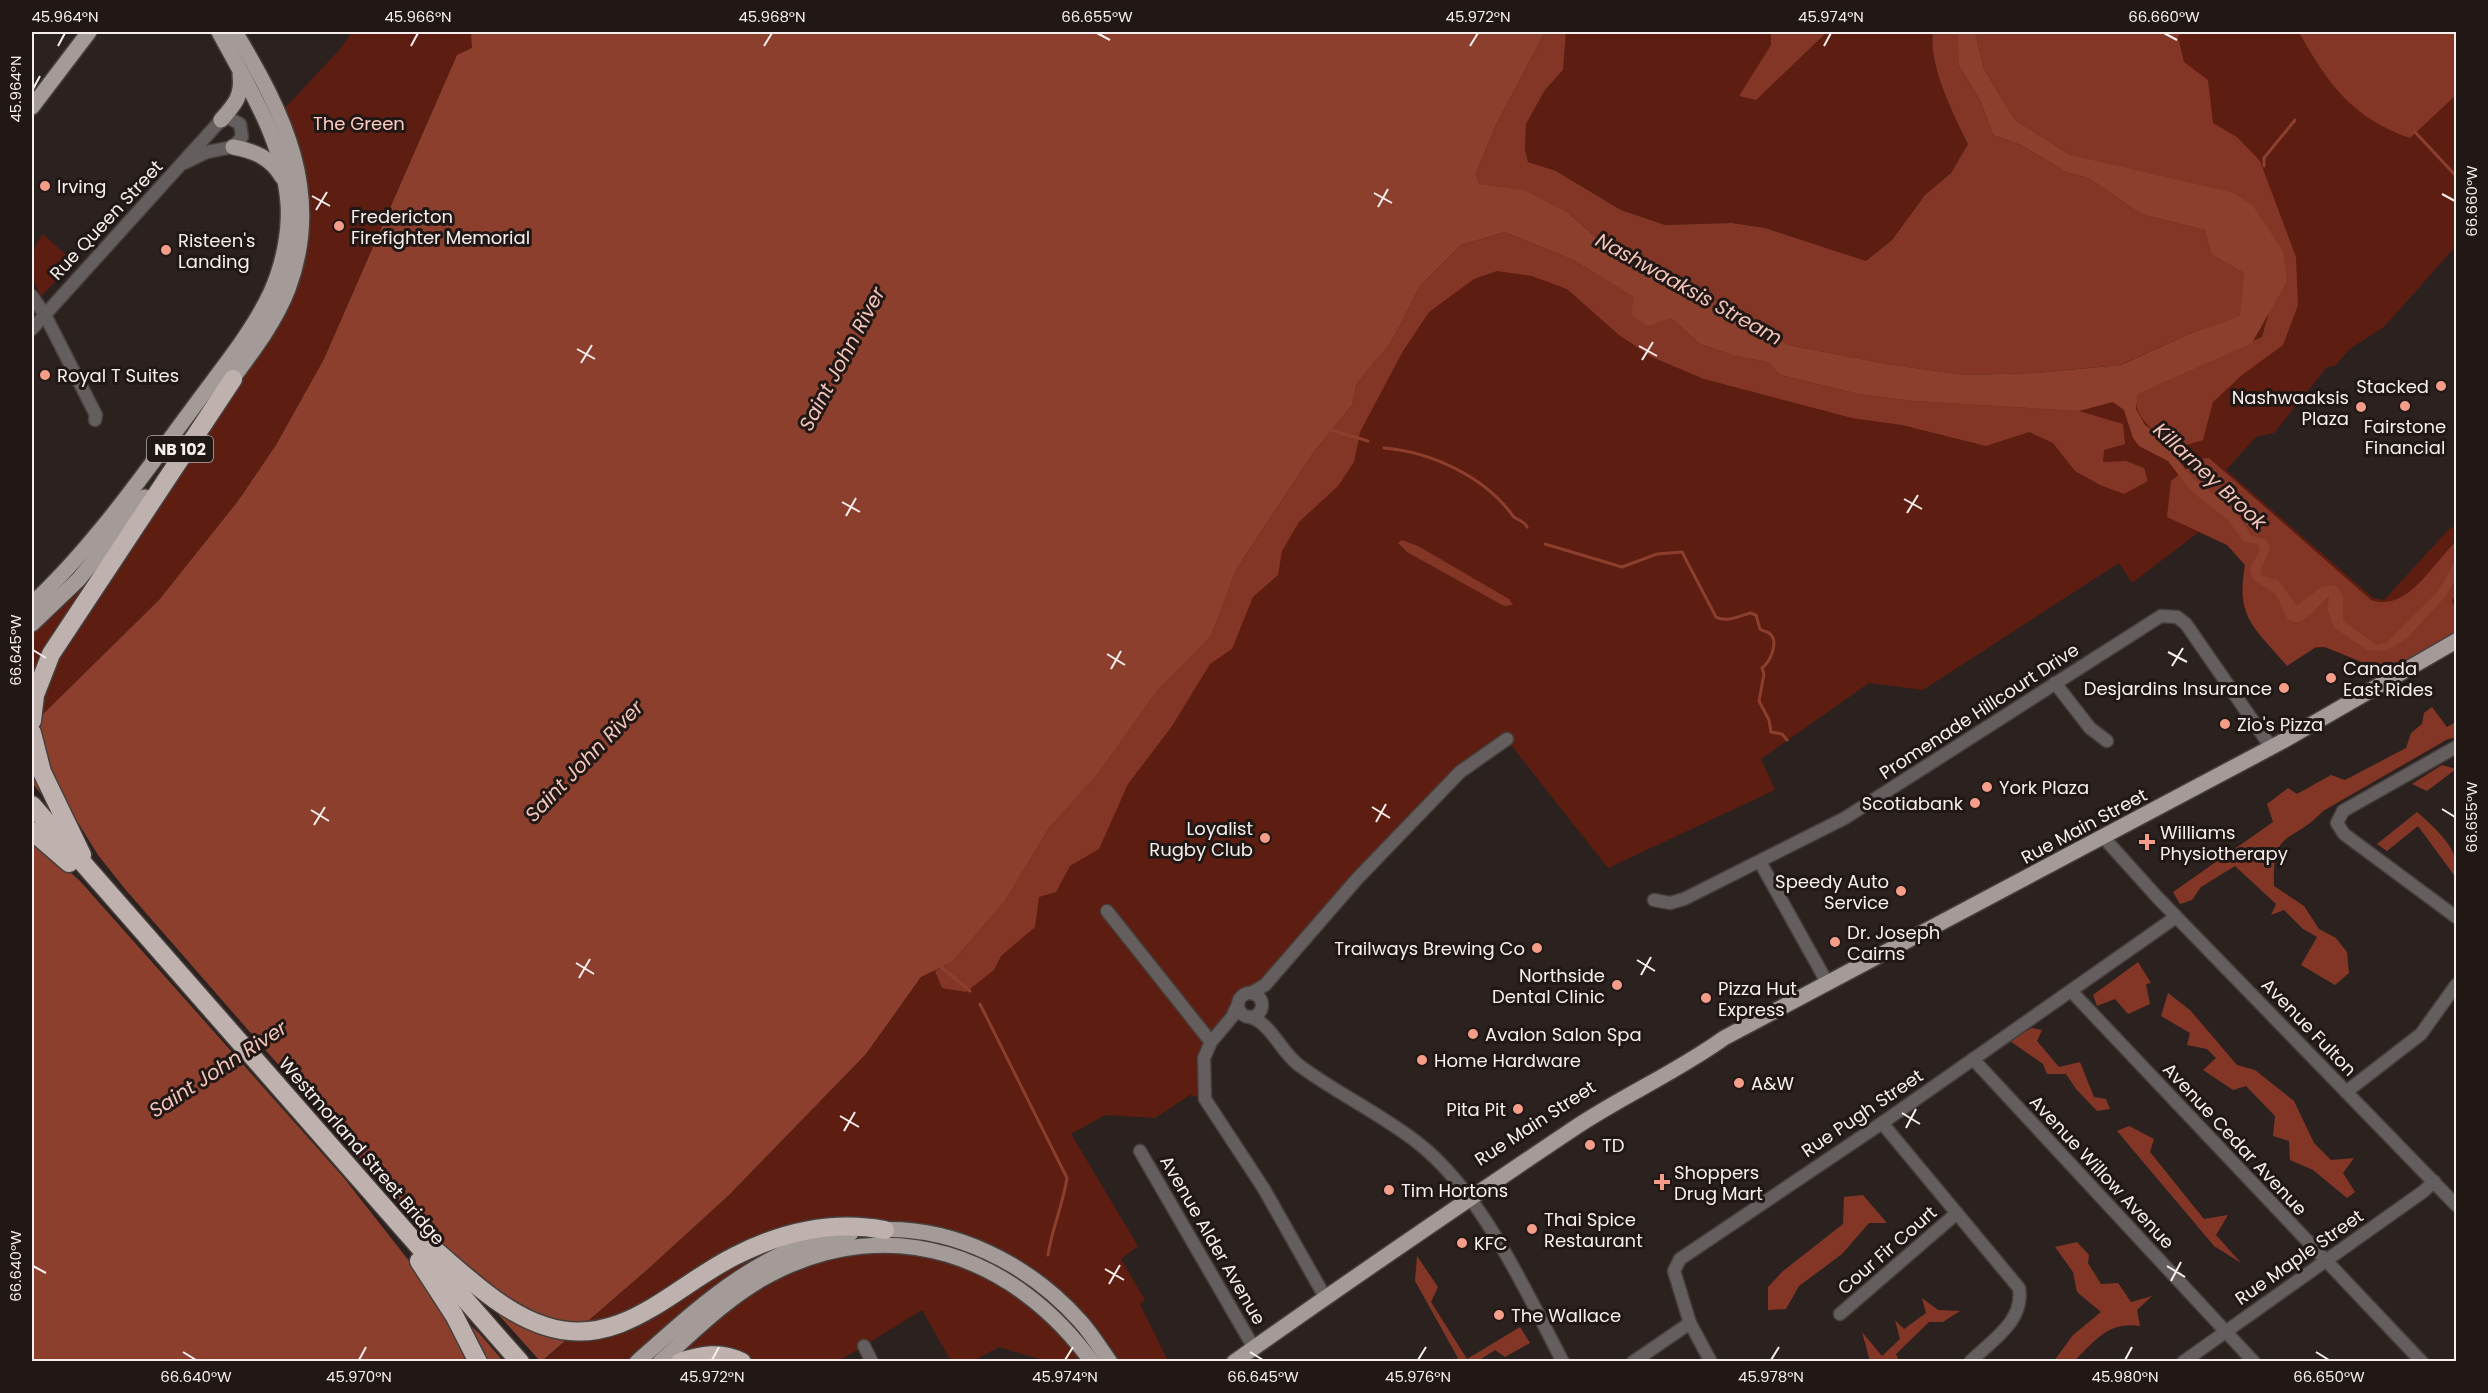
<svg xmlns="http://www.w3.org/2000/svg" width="2488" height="1393" viewBox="0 0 2488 1393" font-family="Poppins,sans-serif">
<rect width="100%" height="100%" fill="#2b221f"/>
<g fill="#5d1d10">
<path d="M352 32H491L482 48 457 55 324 359 276 445 238 501 159 600 32 725 49 674 285 312C317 233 315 187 285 108L341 48Z"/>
<path d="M1566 32H1771V45L1757 71 1755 100 1827 32H1933C1928 65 1953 114 1968 144L1951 173 1925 195 1892 240 1866 261 1765 228 1732 223 1665 225 1621 210 1556 171 1528 162 1525 150 1526 124 1545 90 1563 70Z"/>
<path d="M1975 32H2456V246L2384 327 2351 348 2335 366 2327 367 2274 433 2256 437 2226 470 2373 598 2384 600 2449 529 2456 525V641L2375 690 2369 665 2325 647 2315 648 2264 640C2241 608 2239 604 2245 565L2227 545 2199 532 2132 583 2119 563 1923 690 1869 683 1761 759 1775 790 1608 868 1507 740 1460 772 1265 985 1241 997 1211 1042 1205 1099 1190 1095 1155 1118 1105 1115 1071 1134 1138 1246 1121 1259 1145 1300 1140 1304 1168 1361H1046L999 1347 973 1361H951L922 1310 839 1361 542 1362 648 1269 729 1195 866 1054 921 977 952 962 1005 901 1049 828 1097 775 1461 245 2079 411 2123 399Z"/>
<path d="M43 234 74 262 41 296C28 272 26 256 43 234Z"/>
<polygon points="114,548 32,682 32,633"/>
</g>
<g fill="#843626">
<path d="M1545 32H1566L1563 70 1545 90 1526 124 1525 150 1528 162 1556 171 1621 210 1665 225 1732 223 1765 228 1866 261 1892 240 1925 195 1951 173 1968 144C1953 114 1928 64 1933 32L1959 34V66L1981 102 1993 135 2021 145 2068 173 2089 178 2141 214 2205 230 2211 254 2244 273 2241 316 2187 335 2120 365 2036 373 1965 375 1886 364 1788 345 1735 306 1686 291 1638 259 1618 256 1568 213 1479 184 1476 173 1496 125Z"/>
<polygon points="1771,32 1827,32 1756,100 1739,96 1771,45"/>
<path d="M1975 32H2182L2178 37 2184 62 2208 80 2213 123 2237 137 2260 161 2296 257 2298 305 2283 345 2242 375 2213 402 2203 440 2183 446H2169C2154 427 2134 421 2136 394L2262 337 2278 281 2265 240 2070 155 2015 120 1984 69Z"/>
<path d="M2299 32H2456V95L2410 138C2353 119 2327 83 2299 32Z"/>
<polygon points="1505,232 1575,261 1635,297 1631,315 1671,318 1700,344 1735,356 1768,362 1780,375 1859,394 1913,401 2079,411 2123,424 2125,444 2104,450 2103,462 2126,461 2144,468 2148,481 2124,494 2100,485 2075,471 2053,443 2029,432 1986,446 1902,425 1852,418 1704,379 1652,357 1619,335 1567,289 1532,276 1497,271 1474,279 1429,312 1403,351 1360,432 1354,462 1338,486 1299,522 1282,551 1278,575 1253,597 1232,649 1210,664 1172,726 1128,784 1099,849 1070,866 1056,892 1039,897 1035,927 1001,956 994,970 966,992 942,988 935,971 952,962 1005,901 1049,828 1097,775 1156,692 1211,636 1236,570 1313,453 1352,405 1357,383 1390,344 1420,286 1461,245"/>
<path d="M2209 458 2371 600C2408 613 2433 562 2456 542V592L2452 601 2456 611V632L2397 667 2387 669 2371 677 2369 665 2325 647H2316L2287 666C2254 627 2236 619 2245 565L2227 545 2167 517 2171 481 2198 459Z"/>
<polygon points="1402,540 1418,546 1509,599 1513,605 1504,606 1407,552 1398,543"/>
<path d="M2432 707 2447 727 2456 722V738L2448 739 2323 811C2290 846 2272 827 2274 886L2304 906 2319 929 2336 938 2347 952 2349 973 2335 985 2301 965 2317 937 2303 929 2284 910 2271 915 2276 904 2235 866 2201 887 2192 900 2180 904 2173 892 2273 822 2267 804 2288 788 2297 794 2331 775 2345 780 2406 748 2411 733 2422 724 2424 713Z"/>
<polygon points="2442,765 2456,769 2427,791 2412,784"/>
<path d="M2417 812C2431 824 2466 854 2454 875L2418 826 2387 851 2377 844Z"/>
<polygon points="2138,962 2151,983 2146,984 2150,1004 2128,1014 2115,999 2097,1006 2093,995"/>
<polygon points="2168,993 2190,1010 2237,1065 2255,1070 2294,1101 2314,1143 2331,1160 2354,1158 2343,1173 2355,1192 2347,1198 2313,1170 2290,1160 2289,1141 2273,1136 2275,1116 2246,1086 2233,1090 2203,1070 2216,1058 2207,1049 2187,1045 2190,1033 2161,1016"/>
<polygon points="2032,1028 2042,1030 2037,1041 2059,1067 2080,1062 2094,1097 2106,1099 2110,1109 2097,1111 2076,1089 2066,1074 2047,1074 2043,1064 2010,1041"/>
<polygon points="2129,1126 2154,1139 2150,1152 2204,1219 2228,1215 2216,1235 2241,1263 2214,1246 2117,1131"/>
<polygon points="1863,1195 1887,1223 1869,1223 1842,1254 1799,1286 1786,1309 1768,1310 1768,1287 1783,1271 1843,1224 1844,1197"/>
<path d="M2077 1242 2089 1255 2088 1263 2101 1284 2118 1283 2131 1302 2152 1296 2137 1310 2140 1326C2108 1321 2095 1341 2074 1361H2054L2073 1335 2101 1312 2077 1292 2073 1272 2055 1247Z"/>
<polygon points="1417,1256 1438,1287 1431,1302 1467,1359 1520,1327 1530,1343 1505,1357 1495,1350 1478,1361 1455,1361 1458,1358 1415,1281"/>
<polygon points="1922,1298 1938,1310 1960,1311 1943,1322 1929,1322 1896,1354 1899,1361 1870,1361 1862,1332 1882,1356 1900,1339 1895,1320 1904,1329 1926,1313"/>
</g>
<path fill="#8d3f2e" d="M471 32H1545L1496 125 1476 173 1479 184 1526 191 1568 213 1618 256 1638 259 1686 291 1735 306 1788 345 1886 364 1965 375 2036 373 2121 365 2187 335 2240 316 2244 273 2211 254 2205 230 2141 214 2089 178 2068 173 2021 145 1993 135 1981 102 1959 66 1958 32H1975L1984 69 2015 120 2070 155 2234 193 2253 206 2283 251 2287 281 2252 343 2137 394 2136 409 2145 425 2161 436 2191 477 2235 511 2251 535 2267 540 2270 549 2260 571 2262 576 2278 580 2297 606 2321 587 2335 585 2343 595V621L2377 645 2386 643 2438 592 2456 560V578L2445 597 2407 638 2386 651 2367 650 2334 627 2328 610 2329 595 2311 614 2299 622C2282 623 2283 604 2276 595 2270 588 2259 585 2252 578L2250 568 2260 550 2258 544 2244 542 2228 520 2190 490 2168 461 2139 446 2133 438 2124 410 2113 402 2079 411 1913 401 1859 394 1780 375 1768 362 1735 356 1700 344 1671 318 1648 326 1631 315 1634 297 1575 261 1505 232 1461 245 1420 286 1390 344 1357 383 1352 405 1313 453 1236 570 1211 636 1156 692 1097 775 1049 828 1005 901 952 962 921 977 866 1054 729 1195 648 1269 542 1361 32 1362V725L159 600 238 501 276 445 324 359 457 55 472 48Z"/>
<polygon fill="#2b221f" points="38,719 42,751 61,795 98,855 125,889 394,1197 433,1236 502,1293 576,1336 482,1296 540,1361 503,1361 479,1333 435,1294 344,1178 80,881 32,838 32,783 48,802 35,773"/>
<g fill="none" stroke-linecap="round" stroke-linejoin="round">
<g stroke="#8d3f2e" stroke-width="3">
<polyline points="2415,132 2456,176"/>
<polyline points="2264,166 2264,158 2295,120"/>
<polyline points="1331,430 1368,441"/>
<path d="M1384 448C1432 452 1485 477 1513 516 1517 521 1524 520 1527 527"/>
<path d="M1545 544 1622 567 1657 554 1682 552 1716 617C1726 623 1739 616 1750 613L1756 615 1760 629C1762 631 1766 631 1769 633 1780 641 1770 662 1762 668L1764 674 1759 701 1769 720 1771 732 1782 734 1787 740"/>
<polyline points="939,965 970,991"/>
<path d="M980 1004 1067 1178C1063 1205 1052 1228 1048 1255"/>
</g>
<defs>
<g id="minor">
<polyline points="32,296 45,315 96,415 95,420"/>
<polyline points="32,329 221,120 229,118 240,124 242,137 233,147 207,152 184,163"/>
<polyline points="2055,683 2090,728 2107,741"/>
<polyline points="2456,747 2343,811 2337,823 2344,834 2456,917"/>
<polyline points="2104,838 2158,898 2456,1205"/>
<polyline points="1760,862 1828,984"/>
<polyline points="1654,900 1670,903 1684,899 1845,818 2161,616 2177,617 2186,624 2271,747"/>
<polyline points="1107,911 1211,1042"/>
<polyline points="2072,992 2422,1362"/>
<polyline points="1251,993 1265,985 1357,879 1460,772 1507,739"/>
<circle cx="1250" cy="1005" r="12"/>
<polyline points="1238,1004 1232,1017 1211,1042 1204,1058 1205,1099 1264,1189 1325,1297"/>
<path d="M1249 1017C1271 1022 1281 1053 1300 1066 1338 1094 1381 1114 1418 1143 1482 1193 1525 1290 1563 1362"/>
<polyline points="1973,1059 2254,1362"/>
<polyline points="2346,1092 2421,1034 2456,985"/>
<path d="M1882 1123 2019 1288C2025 1321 1991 1341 1970 1362"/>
<polyline points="1140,1151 1254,1348"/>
<polyline points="1840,1314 1957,1213"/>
<polyline points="1690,1323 1711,1362"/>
<polyline points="864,1346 872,1362"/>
<polyline points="1633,1362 1690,1323 1674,1271 1680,1259 1882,1123 2176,917"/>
<polyline points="2183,1362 2424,1191 2434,1181"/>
</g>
<g id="major">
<polyline points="32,107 89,32"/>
<path d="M221 120C234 105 243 96 240 75"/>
<path d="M233 147C255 151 271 158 282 177"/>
<path d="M227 386C249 356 274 325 288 289 324 194 284 113 235 32"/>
<path d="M32 604C93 547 140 479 190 412 218 373 251 335 271 292 283 265 290 232 288 203 283 140 248 86 219 32"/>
<polyline points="32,624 79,579 145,497"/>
<path d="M875 1230C953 1225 1029 1264 1080 1321 1091 1333 1100 1348 1110 1362"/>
<path d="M637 1362C702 1304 763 1246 851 1233"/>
<path d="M660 1362C694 1331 730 1295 771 1274 892 1211 1015 1256 1092 1362"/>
<path d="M1234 1362C1347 1282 1461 1204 1576 1127 1624 1095 1677 1072 1724 1038L2283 741 2456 641"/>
</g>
<g id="highway">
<polyline points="32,721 35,695 51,654 233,379"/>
<polyline points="32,733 42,772 82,855"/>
<polyline points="32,805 520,1362"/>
<polyline points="32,831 69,863"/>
<path d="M429 1245C464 1274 501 1312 545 1326 620 1351 674 1286 735 1256 782 1232 832 1220 885 1230"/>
<polyline points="419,1261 454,1315 478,1362"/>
<path d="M680 1362C701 1355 721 1351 742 1362"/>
</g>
</defs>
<use href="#minor" stroke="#473f3c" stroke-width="15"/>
<use href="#major" stroke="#473f3c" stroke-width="18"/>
<use href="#highway" stroke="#473f3c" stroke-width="21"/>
<use href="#minor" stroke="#645f5e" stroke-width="12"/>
<use href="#major" stroke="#a49a97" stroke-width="15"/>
<use href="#highway" stroke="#beb1ae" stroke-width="18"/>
</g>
<path fill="none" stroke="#f6efed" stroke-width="2" d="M1097 33 1110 40M2164 33 2177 40M58 46 65 33M411 46 418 33M764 46 772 33M1470 46 1478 33M1824 46 1831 33M33 89 40 76M1374 193 1392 203M2442 194 2455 201M312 196 330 206M1378 207 1388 189M316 210 327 192M1639 346 1657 356M577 349 595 359M1642 360 1653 342M581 363 592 345M1904 499 1922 509M842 502 860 512M1907 513 1918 495M846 516 856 498M33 650 46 658M2168 652 2187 662M1107 654 1125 665M2172 666 2183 648M1111 669 1121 651M1372 807 1390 818M2442 809 2455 817M311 810 329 821M1376 822 1386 804M314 825 325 807M1637 960 1655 971M576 963 594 974M1641 975 1651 957M579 978 590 959M1902 1113 1920 1124M840 1116 859 1127M1906 1128 1916 1109M844 1131 855 1112M33 1266 46 1273M2167 1266 2185 1277M1105 1269 1124 1280M2171 1281 2181 1262M1109 1284 1120 1265M183 1352 196 1360M1250 1352 1263 1360M2316 1352 2329 1360M359 1360 366 1347M712 1360 719 1347M1065 1360 1073 1347M1418 1360 1426 1347M1771 1360 1779 1347M2125 1360 2132 1347"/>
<g fill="#f49e8a" stroke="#211816" stroke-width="2">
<circle cx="45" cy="186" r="6"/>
<circle cx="339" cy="226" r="6"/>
<circle cx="166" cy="250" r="6"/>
<circle cx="45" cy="375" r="6"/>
<circle cx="2441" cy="386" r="6"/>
<circle cx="2405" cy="406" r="6"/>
<circle cx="2361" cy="407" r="6"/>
<circle cx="2331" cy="678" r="6"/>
<circle cx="2284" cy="688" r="6"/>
<circle cx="2225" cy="724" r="6"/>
<circle cx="1987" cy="787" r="6"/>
<circle cx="1975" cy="803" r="6"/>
<circle cx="1265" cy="838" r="6"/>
<path d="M2144 833h6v6h6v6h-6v6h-6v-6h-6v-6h6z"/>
<circle cx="1901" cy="891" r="6"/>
<circle cx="1835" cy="942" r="6"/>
<circle cx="1537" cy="948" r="6"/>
<circle cx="1617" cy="985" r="6"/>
<circle cx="1706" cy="998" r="6"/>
<circle cx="1473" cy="1034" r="6"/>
<circle cx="1422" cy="1060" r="6"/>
<circle cx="1739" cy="1083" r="6"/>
<circle cx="1518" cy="1109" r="6"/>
<circle cx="1590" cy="1145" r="6"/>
<path d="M1659 1173h6v6h6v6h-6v6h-6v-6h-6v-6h6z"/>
<circle cx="1389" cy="1190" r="6"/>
<circle cx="1532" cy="1229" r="6"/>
<circle cx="1462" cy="1243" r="6"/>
<circle cx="1499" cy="1315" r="6"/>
</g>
<g text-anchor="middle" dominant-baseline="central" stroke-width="6" stroke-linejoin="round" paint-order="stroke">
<rect fill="#211816" stroke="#b6aeac" stroke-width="1.5" x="147" y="436" width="66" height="26" rx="4.5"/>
<g font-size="16" font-weight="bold" fill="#f6efed">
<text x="180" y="449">NB 102</text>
</g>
<g font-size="18" fill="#fbccc1" stroke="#211816">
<text x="359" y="123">The Green</text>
</g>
<g font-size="18" fill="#f6efed" stroke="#211816" text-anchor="start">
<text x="57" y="186">Irving</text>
<text x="351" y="216">Fredericton<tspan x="351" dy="21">Firefighter Memorial</tspan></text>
<text x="178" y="240">Risteen's<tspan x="178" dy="21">Landing</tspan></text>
<text x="57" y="375">Royal T Suites</text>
<text x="2429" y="386" text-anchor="end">Stacked</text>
<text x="2349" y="397" text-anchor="end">Nashwaaksis<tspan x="2349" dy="21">Plaza</tspan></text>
<text x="2405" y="426" text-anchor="middle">Fairstone<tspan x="2405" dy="21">Financial</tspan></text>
<text x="2343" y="668">Canada<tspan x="2343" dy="21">East Rides</tspan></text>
<text x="2272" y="688" text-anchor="end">Desjardins Insurance</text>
<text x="2237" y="724">Zio's Pizza</text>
<text x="1999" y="787">York Plaza</text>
<text x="1963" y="803" text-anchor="end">Scotiabank</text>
<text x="1253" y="828" text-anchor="end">Loyalist<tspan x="1253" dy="21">Rugby Club</tspan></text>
<text x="2160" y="832">Williams<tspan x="2160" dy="21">Physiotherapy</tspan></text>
<text x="1889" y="881" text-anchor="end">Speedy Auto<tspan x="1889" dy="21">Service</tspan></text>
<text x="1847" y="932">Dr. Joseph<tspan x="1847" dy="21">Cairns</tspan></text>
<text x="1525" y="948" text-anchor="end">Trailways Brewing Co</text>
<text x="1605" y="975" text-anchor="end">Northside<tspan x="1605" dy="21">Dental Clinic</tspan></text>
<text x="1718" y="988">Pizza Hut<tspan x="1718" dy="21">Express</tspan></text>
<text x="1485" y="1034">Avalon Salon Spa</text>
<text x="1434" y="1060">Home Hardware</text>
<text x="1751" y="1083">A&amp;W</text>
<text x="1506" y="1109" text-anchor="end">Pita Pit</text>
<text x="1602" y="1145">TD</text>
<text x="1674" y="1172">Shoppers<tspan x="1674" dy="21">Drug Mart</tspan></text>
<text x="1401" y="1190">Tim Hortons</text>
<text x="1544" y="1219">Thai Spice<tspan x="1544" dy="21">Restaurant</tspan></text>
<text x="1474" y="1243">KFC</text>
<text x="1511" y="1315">The Wallace</text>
</g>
<g font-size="18" fill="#f6efed" stroke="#211816">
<text transform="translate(106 220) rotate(-47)">Rue Queen Street</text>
<text transform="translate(1979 711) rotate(-33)">Promenade Hillcourt Drive</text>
<text transform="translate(2084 826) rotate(-28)">Rue Main Street</text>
<text transform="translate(2309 1027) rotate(46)">Avenue Fulton</text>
<text transform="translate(1862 1113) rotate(-34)">Rue Pugh Street</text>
<text transform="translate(1535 1123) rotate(-33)">Rue Main Street</text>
<text transform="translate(2235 1139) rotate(47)">Avenue Cedar Avenue</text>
<text transform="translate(362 1151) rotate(49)">Westmorland Street Bridge</text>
<text transform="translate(2102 1172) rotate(47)">Avenue Willow Avenue</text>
<text transform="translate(1213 1240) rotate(60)">Avenue Alder Avenue</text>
<text transform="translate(1887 1250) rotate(-41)">Cour Fir Court</text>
<text transform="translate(2299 1257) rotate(-35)">Rue Maple Street</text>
</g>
<g font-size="20" font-style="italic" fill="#f3c4b9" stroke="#211816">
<text transform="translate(1689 289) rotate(29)">Nashwaaksis Stream</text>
<text transform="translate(842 359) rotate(-62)">Saint John River</text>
<text transform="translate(2210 476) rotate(43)">Killarney Brook</text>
<text transform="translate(584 761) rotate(-46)">Saint John River</text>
<text transform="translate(218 1069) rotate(-33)">Saint John River</text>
</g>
</g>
<rect width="2488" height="1393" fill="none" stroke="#211816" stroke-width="66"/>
<rect x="33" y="33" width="2422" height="1327" fill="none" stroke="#f6efed" stroke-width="2"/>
<g font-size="15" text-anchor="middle" fill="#f6efed">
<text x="65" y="22">45.964°N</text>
<text x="418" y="22">45.966°N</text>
<text x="772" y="22">45.968°N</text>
<text x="1097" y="22">66.655°W</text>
<text x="1478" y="22">45.972°N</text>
<text x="1831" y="22">45.974°N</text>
<text x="2164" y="22">66.660°W</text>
<text transform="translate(16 89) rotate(-90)" y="5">45.964°N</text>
<text transform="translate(2472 201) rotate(-90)" y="5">66.660°W</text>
<text transform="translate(16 650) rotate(-90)" y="5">66.645°W</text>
<text transform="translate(2472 817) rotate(-90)" y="5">66.655°W</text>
<text transform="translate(16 1266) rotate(-90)" y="5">66.640°W</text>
<text x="196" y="1382">66.640°W</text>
<text x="359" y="1382">45.970°N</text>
<text x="712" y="1382">45.972°N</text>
<text x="1065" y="1382">45.974°N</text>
<text x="1263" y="1382">66.645°W</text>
<text x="1418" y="1382">45.976°N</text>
<text x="1771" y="1382">45.978°N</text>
<text x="2125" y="1382">45.980°N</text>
<text x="2329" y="1382">66.650°W</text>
</g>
</svg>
